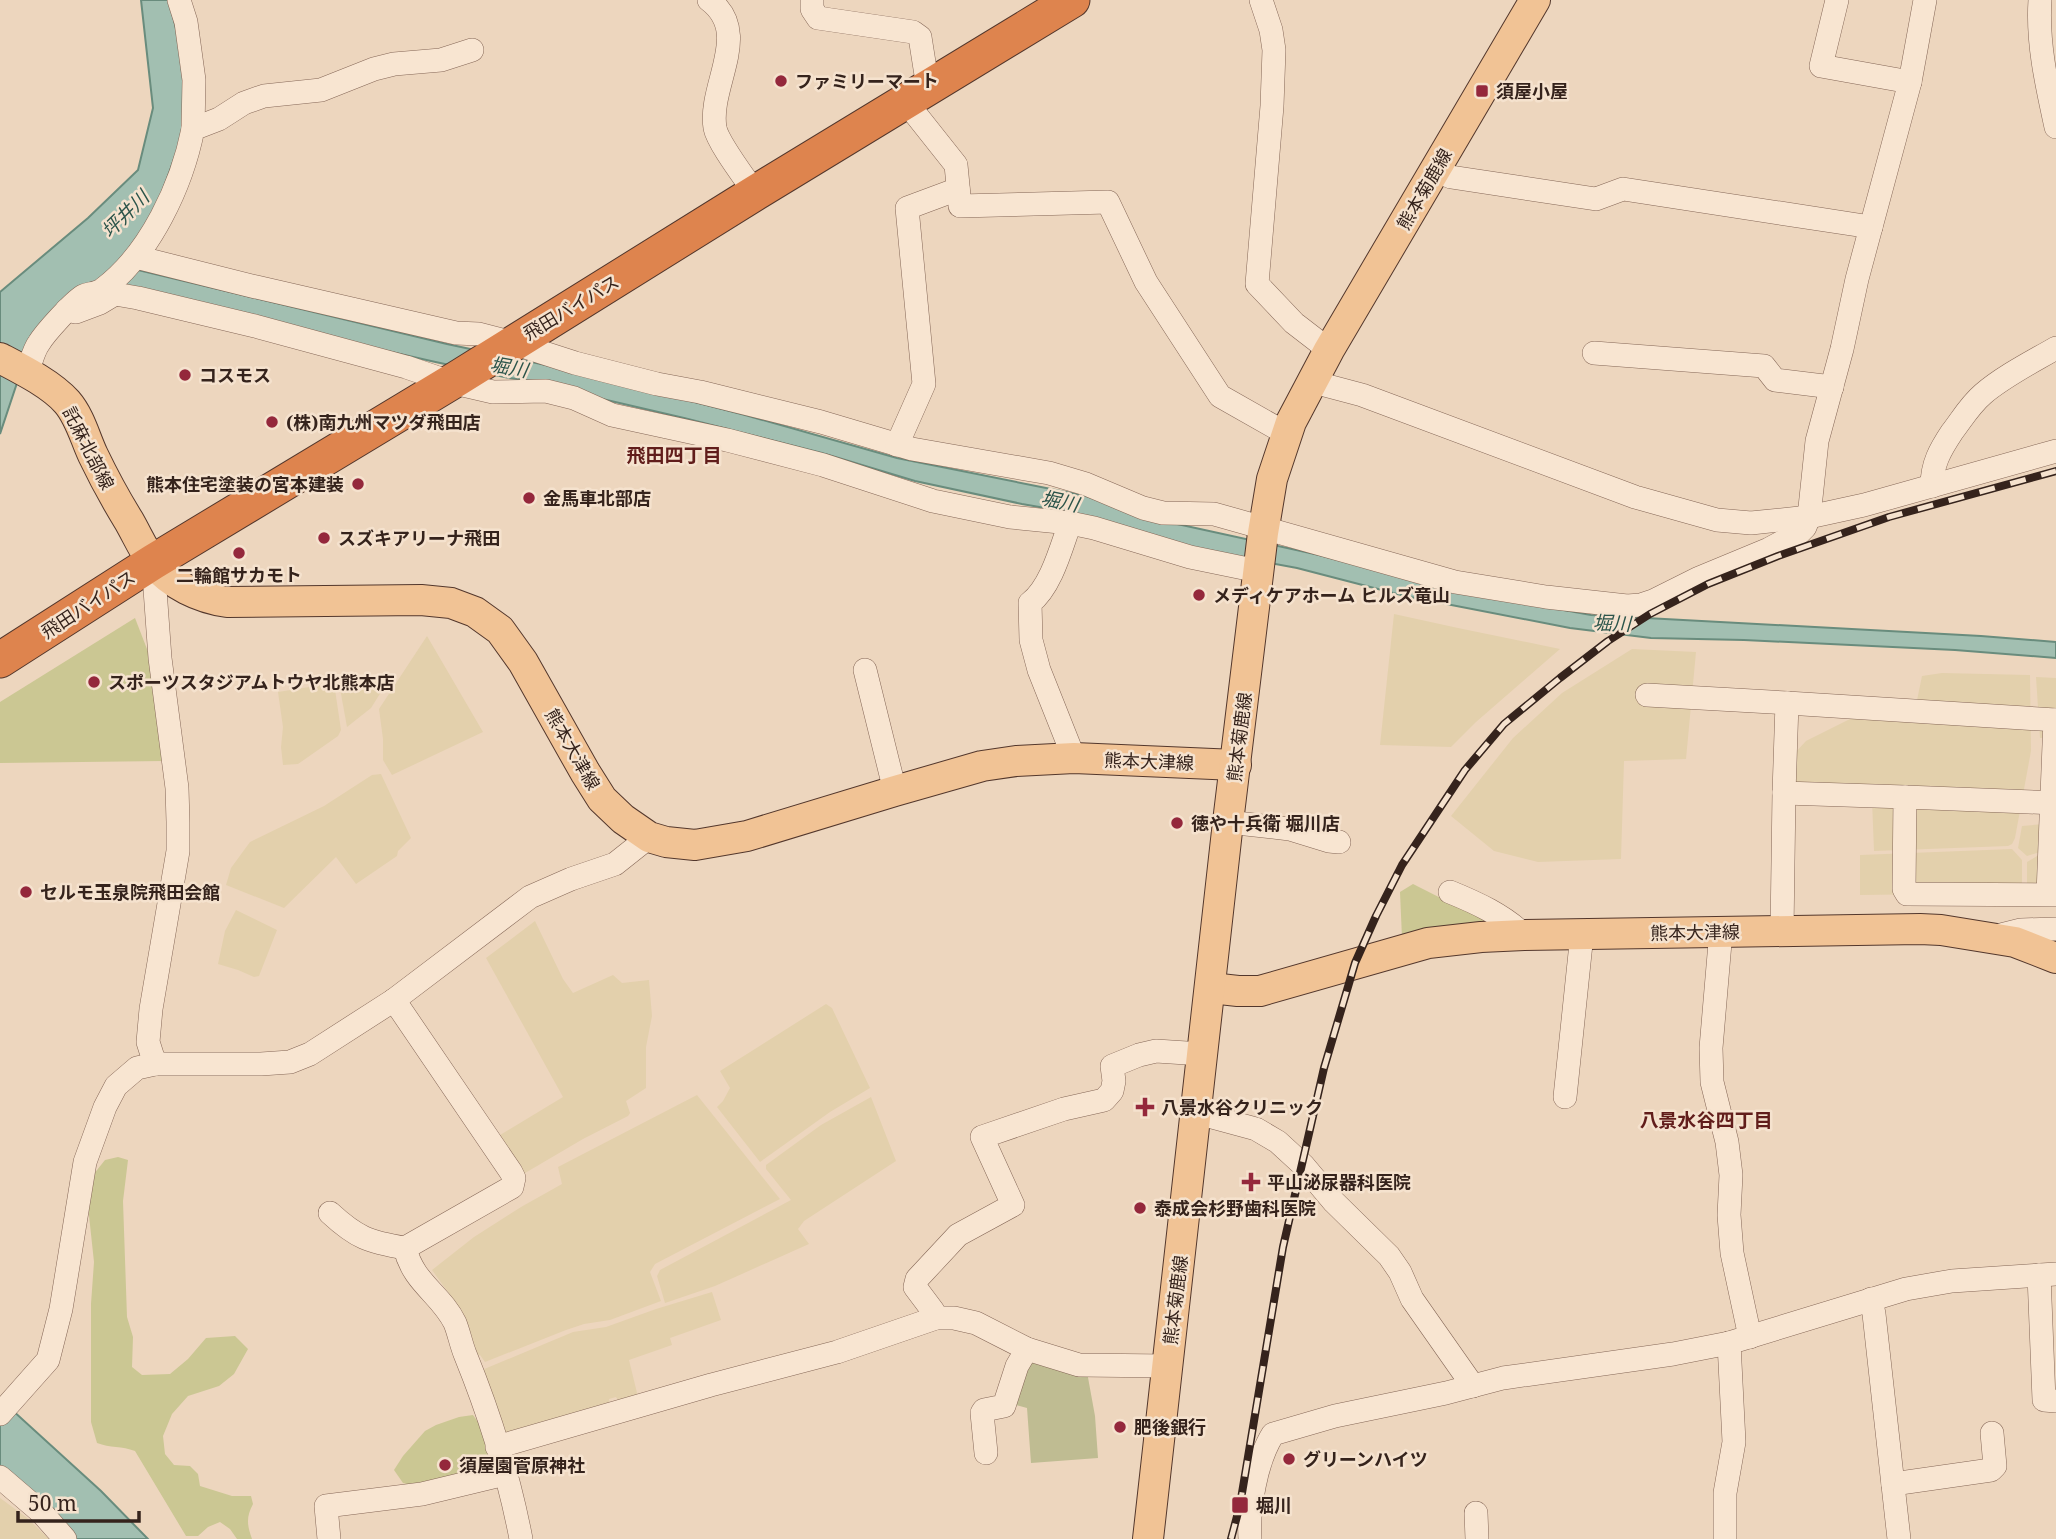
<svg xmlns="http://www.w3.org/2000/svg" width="2056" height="1539" viewBox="0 0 2056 1539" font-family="'Noto Serif','Noto Sans JP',serif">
<rect width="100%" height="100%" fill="#edd6be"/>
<g fill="#e3d0ac">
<polygon points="1394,614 1458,628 1560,649 1476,722 1451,747 1380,745"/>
<polygon points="427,636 483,732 392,775 383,760 383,739 379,709"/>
<polygon points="1632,649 1696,652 1686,759 1624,761 1621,859 1538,862 1494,851 1451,816 1513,738 1562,693"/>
<polygon points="1942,673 2030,675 2031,751 2015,838 2012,844 2008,846 1874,851 1872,800 1796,802 1795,753 1806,741 1870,709 1915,710 1922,676"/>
<polygon points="2036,677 2056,678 2056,738 2040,738"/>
<polygon points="378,678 381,692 371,708 347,727 339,683"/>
<polygon points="334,683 341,730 338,736 298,764 283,765 281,747 283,727 278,692"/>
<polygon points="381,774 411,838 398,851 397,856 356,884 336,857 284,908 226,885 231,868 250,842 324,806 372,775"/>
<polygon points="2056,823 2056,847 2027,856 2018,848 2022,826"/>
<polygon points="2012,849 2022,860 2022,893 1860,895 1860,855"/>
<polygon points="2039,855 2056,892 2027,892 2027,862"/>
<polygon points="236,910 277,930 259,976 254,977 238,970 218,964 225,931"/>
<polygon points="535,921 563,979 573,993 613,975 622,983 649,980 652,1016 646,1047 646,1088 626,1101 630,1113 628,1116 583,1139 520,1176 515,1161 500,1135 563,1097 486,958"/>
<polygon points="826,1004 832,1008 870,1088 830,1112 760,1162 717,1107 723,1101 730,1088 720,1071"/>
<polygon points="697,1095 780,1199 655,1264 650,1272 661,1301 610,1320 584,1324 566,1330 485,1362 480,1355 475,1356 459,1312 450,1295 432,1270 474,1237 521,1207 562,1184 558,1167"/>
<polygon points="871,1097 896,1161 804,1221 798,1229 809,1244 715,1286 665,1303 657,1276 660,1270 791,1200 766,1169 766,1165 821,1125"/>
<polygon points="712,1292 721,1320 670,1338 672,1345 629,1360 638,1397 618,1400 616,1397 609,1399 611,1409 505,1436 482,1370 573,1332 606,1327 656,1309"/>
<polygon points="0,1498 26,1517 49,1539 0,1539"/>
</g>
<g fill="#cbc793">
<polygon points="135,618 152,662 164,761 0,763 0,702"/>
<polygon points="1413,884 1502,929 1402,938 1400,892"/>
<path d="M118 1157 128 1160 123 1201 127 1317 133 1337 132 1367 142 1375 170 1374 188 1359 206 1338 235 1336 248 1349 234 1374 219 1386 188 1396 172 1414 163 1436 165 1454 174 1465 190 1466 198 1474 200 1486 232 1496H251L253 1504C246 1517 247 1525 252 1539H237L230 1529 220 1522 208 1527 198 1536H186L135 1451C122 1446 110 1448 97 1443L91 1422V1304L94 1262 87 1197 93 1175 105 1160Z"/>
<polygon points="473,1415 483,1429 491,1461 490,1470 422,1488 403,1483 394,1470 403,1456 425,1431 436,1425 459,1417"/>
</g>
<polygon fill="#bfbc92" points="1026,1361 1087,1372 1095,1416 1098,1458 1031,1463 1027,1408 1012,1404"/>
<g fill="#a2bfb1" stroke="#698c7d" stroke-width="2">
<polygon points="141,0 169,0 187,73 185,129 134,269 447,344 583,373 745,415 897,458 1086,496 1159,520 1319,555 1459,591 1591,615 1981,636 2056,642 2056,658 1955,650 1744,640 1651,638 1570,628 1405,596 1297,568 1185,547 1074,513 1022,504 915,481 822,453 684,418 598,398 551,383 509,378 431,361 97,285 30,344 0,434 0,292 88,218 138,170 153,108"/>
<polygon points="0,1399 101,1491 148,1539 76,1539 0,1470"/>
</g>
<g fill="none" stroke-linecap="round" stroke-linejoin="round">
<defs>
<g id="minor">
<polyline points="179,0 186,22 194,80 193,129"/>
<path d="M709 0C753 33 708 85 715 128 718 143 745 178 755 193"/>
<polyline points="812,0 812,9 818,18 913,32 920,37 926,75 930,87"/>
<polyline points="1261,0 1271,30 1274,50 1272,106 1257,284 1294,323 1329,350"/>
<polyline points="1837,0 1821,66 1910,82"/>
<path d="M2040 0C2037 43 2047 86 2056 127"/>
<polyline points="906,102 956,165 960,206 1108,202 1146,282 1220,396 1287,434"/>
<polyline points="1434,170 1451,177 1596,199 1623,189 1871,227"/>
<polyline points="136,257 256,287 456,333 479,334 513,343 575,363 657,384 700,392 821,422 912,449 1049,473 1086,484 1143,508 1163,513 1214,514 1455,582 1546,597 1627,606 1641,605 1653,601 1699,578 1769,549 1799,533 1805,527 1809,517 1817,441 1842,349 1857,279 1910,82 1925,0"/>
<polyline points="67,310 76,312 100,303 115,294 138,298 255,326 406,367 450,382 493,392 546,391 574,398 612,415 727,440 823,465 933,501 1010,517 1070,523 1094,528 1190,557 1258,571"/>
<polyline points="1594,353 1764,366 1775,380 1832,387"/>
<path d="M27 373C31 363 33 351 39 343 45 333 73 302 83 296 89 293 97 294 103 289 150 254 182 185 193 129L219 119 244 103 264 96 321 90 374 69 394 64 441 60 472 50"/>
<polyline points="1313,382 1362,395 1635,497 1717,520 1751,523 1809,517 1864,505 2056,451"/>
<polyline points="897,445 924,384 907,208 958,189"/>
<path d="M1932 486C1932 464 1940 450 1952 432 1962 419 1970 405 1983 394 2004 376 2032 362 2056 348"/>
<path d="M1070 523C1061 548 1051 587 1030 603L1031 640 1039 670 1074 758"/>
<polyline points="153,562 160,658 177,788 178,822 178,851 151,1009 148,1042 155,1064"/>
<polyline points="865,670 895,791"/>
<polyline points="1647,695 1787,703 1784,793 1905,797 1904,889 1907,894 2056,895"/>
<polyline points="1787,703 2056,720"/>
<polyline points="1905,797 2056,803"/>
<polyline points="1228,822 1290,829 1329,841 1339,842"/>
<path d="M1450 892C1477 903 1503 915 1524 935"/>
<polyline points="2048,894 2055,720"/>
<polyline points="1721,931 1711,1048 1712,1082 1727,1142 1731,1175 1729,1215 1732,1253 1750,1337"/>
<polyline points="1782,931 1784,793"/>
<polyline points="1997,936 2021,930 2056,929"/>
<polyline points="1565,1097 1582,934"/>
<polyline points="1197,1113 1256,1129 1278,1142 1303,1165 1334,1202 1389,1256 1400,1272 1412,1299 1473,1386"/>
<path d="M330 1213C357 1238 369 1242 405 1248L512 1187 514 1178 511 1172 394 1000"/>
<path d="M405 1248C413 1283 441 1294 455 1323 459 1333 461 1344 465 1354 489 1413 509 1476 521 1539"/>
<polyline points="2039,1275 2044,1400 2056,1401"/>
<polyline points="1871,1299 1874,1314 1899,1539"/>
<polyline points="936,1318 933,1311 915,1287 917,1279 958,1235 1013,1205 982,1137 1064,1109 1104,1100 1112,1091 1114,1081 1112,1066 1139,1055 1156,1051 1202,1054"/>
<polyline points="0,1414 48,1360 61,1309 85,1162 105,1107 116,1086 137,1068 155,1064 261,1064 290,1062 310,1054 394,1000 530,897 571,879 615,864 649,837"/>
<polyline points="497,1447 711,1385 837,1352 936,1318 954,1318 976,1323 1027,1349 1079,1365 1167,1366"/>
<polyline points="986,1453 982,1413 984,1410 1004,1406 1017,1366 1027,1349"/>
<polyline points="0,1477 42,1513 65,1539"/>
<polyline points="1893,1484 1991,1470 1995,1466 1992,1433"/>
<polyline points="1476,1513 1477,1539"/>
<polyline points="329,1539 326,1506 422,1494 505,1474"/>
<path d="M1250 1539C1248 1508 1256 1461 1273 1434L1335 1416 1446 1393 1503 1378 1673 1354 1729 1343 1906 1289 1952 1281 2056 1274"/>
<polyline points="1725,1539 1725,1493 1734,1442 1729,1343"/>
</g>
<g id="major">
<path d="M0 358C21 369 51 384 67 402 80 417 85 438 93 455 104 478 116 500 129 521 137 535 144 551 153 563 172 585 199 598 227 602L421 600 451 603 475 612 500 630 523 662 585 772 602 799 623 819 649 837 666 842 695 845 747 836 895 791 982 766 1016 761 1074 758 1236 765"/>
<polyline points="1211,988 1238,991 1260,991 1428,943 1481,937 1524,935 1920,929 1941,930 2015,942 2056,958"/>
<polyline points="1148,1539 1228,822 1263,533 1272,479 1291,422 1329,350 1535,0"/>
</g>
<polyline id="highway" points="0,660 153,562 458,378 755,193 1072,0"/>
</defs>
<use href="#minor" stroke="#856757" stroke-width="24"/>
<use href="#major" stroke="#53372c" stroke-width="32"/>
<use href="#highway" stroke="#53372c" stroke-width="37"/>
<use href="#minor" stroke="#f8e5d1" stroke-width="23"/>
<use href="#major" stroke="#f1c395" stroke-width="30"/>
<use href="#highway" stroke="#de844e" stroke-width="35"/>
<defs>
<polyline id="rail" points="1231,1539 1240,1505 1283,1247 1324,1068 1355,963 1376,916 1402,865 1465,770 1504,724 1560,678 1608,641 1650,614 1708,584 1778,556 1889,517 2056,471"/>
</defs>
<use href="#rail" stroke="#35231c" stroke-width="8"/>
<use href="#rail" stroke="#f5e2ce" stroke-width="5" stroke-dasharray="16" stroke-linecap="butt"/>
</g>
<g fill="#94283c" stroke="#f5e2ce" stroke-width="2.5">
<circle cx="781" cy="81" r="7"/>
<rect x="1475" y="84" width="14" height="14" rx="3.5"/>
<circle cx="185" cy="375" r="7"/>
<circle cx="272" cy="422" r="7"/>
<circle cx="358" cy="484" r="7"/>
<circle cx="529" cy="498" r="7"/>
<circle cx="324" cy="538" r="7"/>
<circle cx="239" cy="553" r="7"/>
<circle cx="1199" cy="595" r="7"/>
<circle cx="94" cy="682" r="7"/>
<circle cx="1177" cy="823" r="7"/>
<circle cx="26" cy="892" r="7"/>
<path d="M1141.5 1096.5h7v7h7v7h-7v7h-7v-7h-7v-7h7z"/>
<path d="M1247.5 1171.5h7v7h7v7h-7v7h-7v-7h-7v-7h7z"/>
<circle cx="1140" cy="1208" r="7"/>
<circle cx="1120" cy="1427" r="7"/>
<circle cx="1289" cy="1459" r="7"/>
<circle cx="445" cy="1465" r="7"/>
<rect x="1231" y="1496" width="18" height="18" rx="3.5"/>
</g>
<g text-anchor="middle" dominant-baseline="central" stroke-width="5" stroke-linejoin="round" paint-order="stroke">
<g font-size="18" font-weight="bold" fill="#35231c" stroke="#f5e2ce" text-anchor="start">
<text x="795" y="81">ファミリーマート</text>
<text x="1496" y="91">須屋小屋</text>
<text x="199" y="375">コスモス</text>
<text x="286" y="422">(株)南九州マツダ飛田店</text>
<text x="344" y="484" text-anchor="end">熊本住宅塗装の宮本建装</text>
<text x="543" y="498">金馬車北部店</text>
<text x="338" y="538">スズキアリーナ飛田</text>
<text x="239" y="575" text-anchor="middle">二輪館サカモト</text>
<text x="1213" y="595">メディケアホーム ヒルズ竜山</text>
<text x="108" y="682">スポーツスタジアムトウヤ北熊本店</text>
<text x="1191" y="823">徳や十兵衛 堀川店</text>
<text x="40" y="892">セルモ玉泉院飛田会館</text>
<text x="1161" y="1107">八景水谷クリニック</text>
<text x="1267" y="1182">平山泌尿器科医院</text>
<text x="1154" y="1208">泰成会杉野歯科医院</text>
<text x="1134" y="1427">肥後銀行</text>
<text x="1303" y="1459">グリーンハイツ</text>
<text x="459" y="1465">須屋園菅原神社</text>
<text x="1256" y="1505">堀川</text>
</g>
<g font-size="18" fill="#35231c" stroke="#f5e2ce">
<text transform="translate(1424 189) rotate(-60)">熊本菊鹿線</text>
<text transform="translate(571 307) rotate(-31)">飛田バイパス</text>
<text transform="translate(89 448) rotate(63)">託麻北部線</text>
<text transform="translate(88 604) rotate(-33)">飛田バイパス</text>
<text transform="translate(1239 737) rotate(-83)">熊本菊鹿線</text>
<text transform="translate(573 749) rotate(60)">熊本大津線</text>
<text transform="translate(1149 761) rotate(2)">熊本大津線</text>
<text transform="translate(1695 932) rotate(-1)">熊本大津線</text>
<text transform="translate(1175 1300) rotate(-83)">熊本菊鹿線</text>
</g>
<g font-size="19" font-style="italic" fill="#2b544a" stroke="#f5e2ce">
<text transform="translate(125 214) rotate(-45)">坪井川</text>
<text transform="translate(509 367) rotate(10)">堀川</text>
<text transform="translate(1060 501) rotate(12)">堀川</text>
<text transform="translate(1612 623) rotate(2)">堀川</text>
</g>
<g font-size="19" font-weight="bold" fill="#611d1b" stroke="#f5e2ce">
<text x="674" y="455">飛田四丁目</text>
<text x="1706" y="1120">八景水谷四丁目</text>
</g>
</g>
<path d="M18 1511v10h121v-10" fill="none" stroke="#35231c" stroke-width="3.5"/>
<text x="28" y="1511" font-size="21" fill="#35231c" stroke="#f5e2ce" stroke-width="5" paint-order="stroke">50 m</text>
</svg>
